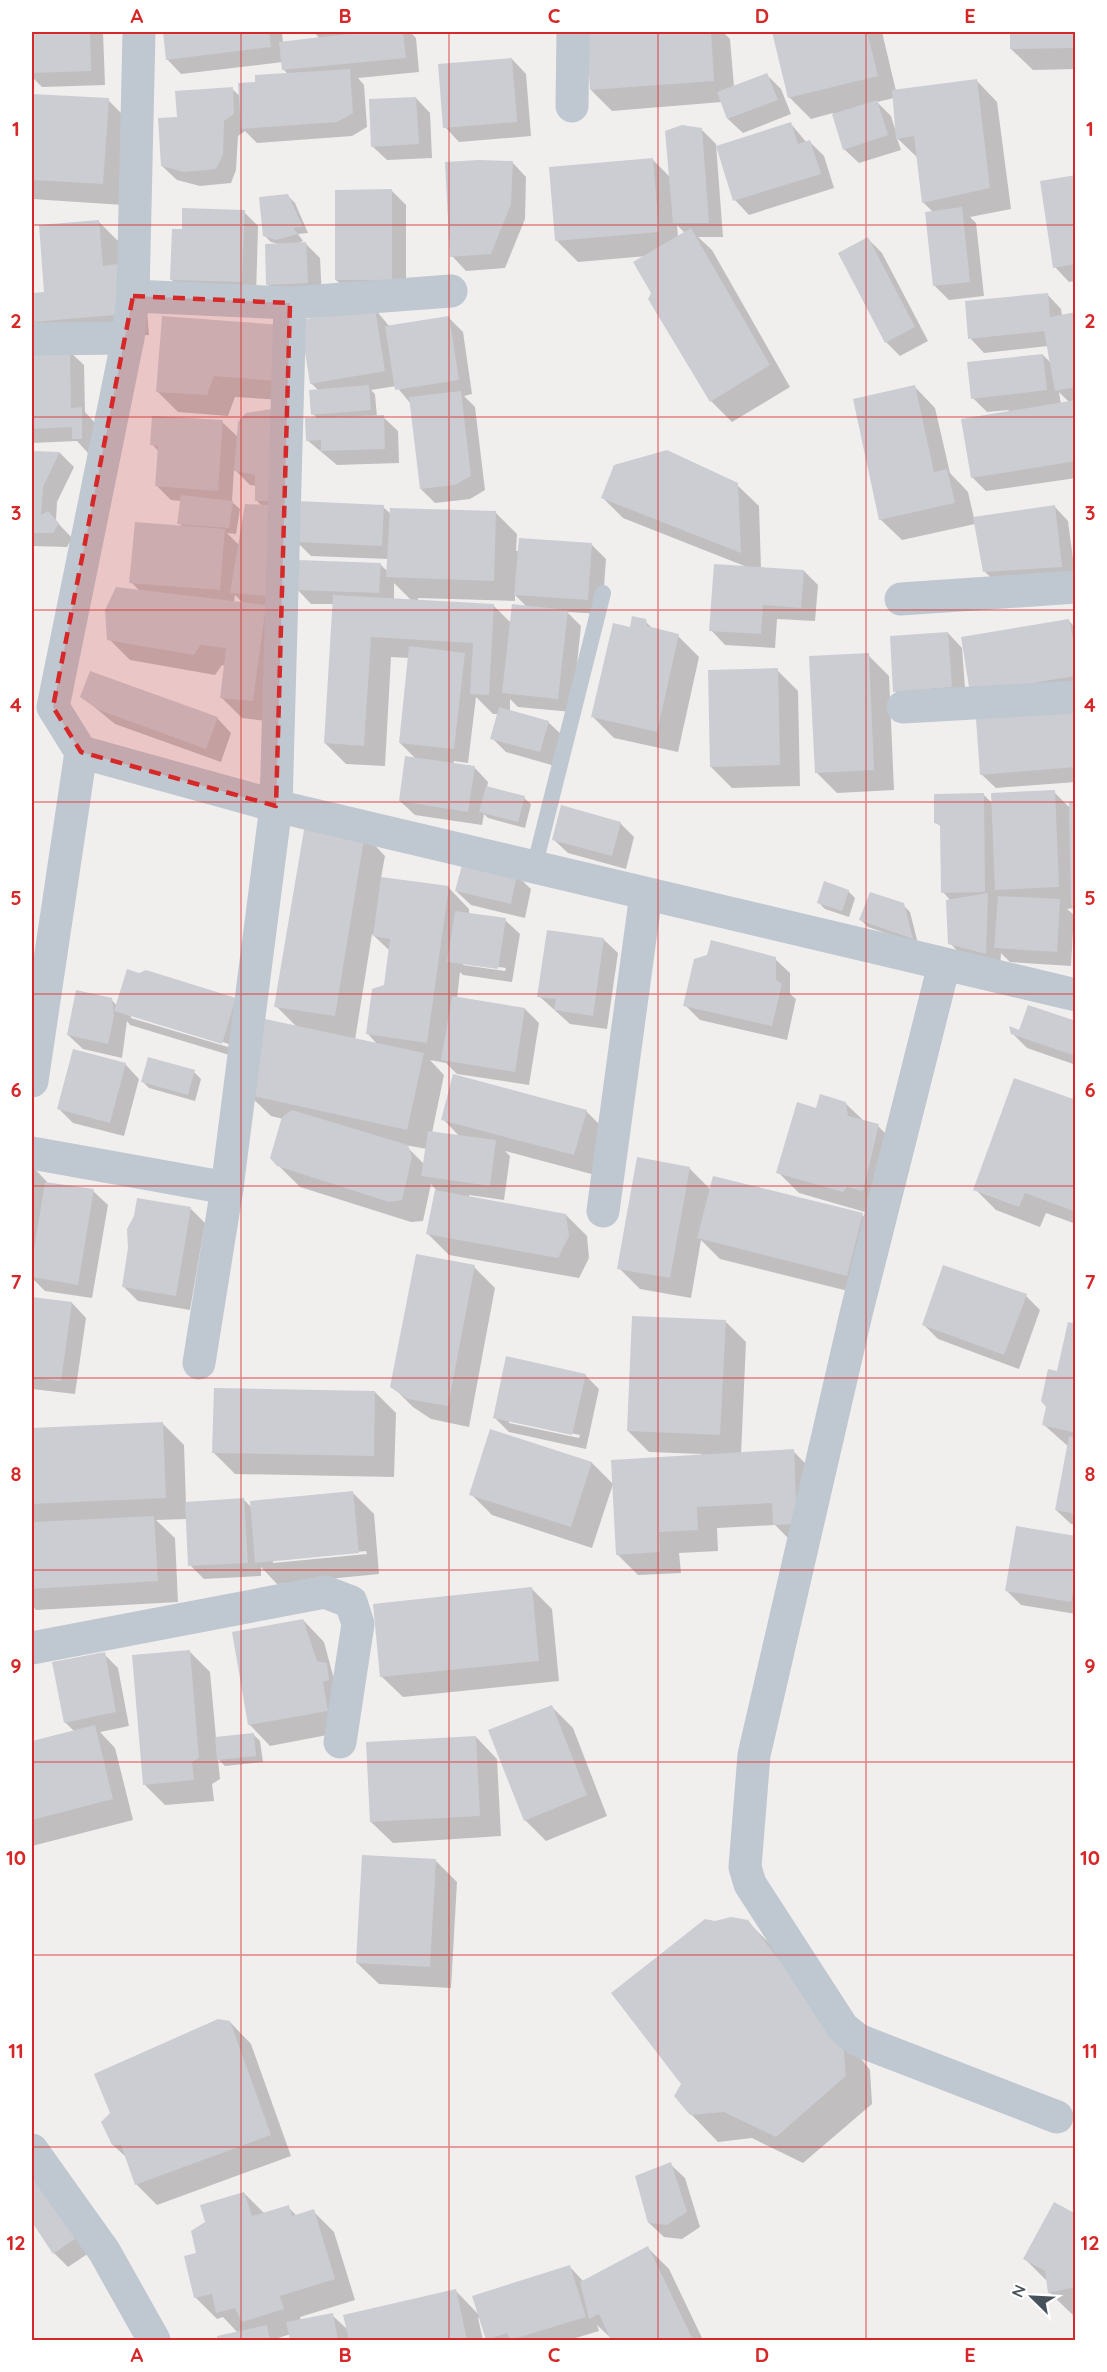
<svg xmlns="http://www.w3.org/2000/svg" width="1107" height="2372" viewBox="0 0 1107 2372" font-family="Quicksand,sans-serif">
<rect width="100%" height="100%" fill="#f1eeee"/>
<g fill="#0003" fill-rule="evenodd">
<polygon points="32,32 103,32 105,85 42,87 32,77"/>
<polygon points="164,32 282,32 283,44 321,40 314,32 410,32 416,38 419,72 358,78 364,85 367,127 352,136 257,143 245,131 238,136 236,170 231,183 200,186 177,180 162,166 178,118 232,89 241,97 257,83 288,74 284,70 283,62 181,74 167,59"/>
<polygon points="587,32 723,32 730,39 734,87 767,75 781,89 791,114 743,133 728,119 722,102 612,111 591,90"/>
<path d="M774 32H882L896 91 976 80 997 102 1011 209 970 217 976 223 984 296 949 300 934 285 933 212 923 202 918 158 897 138 901 150 859 163 844 149 833 113 811 119 790 98ZM894 98 896 132 891 116 877 102Z"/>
<polygon points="1011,32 1076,32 1076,69 1033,70 1011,49"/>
<polygon points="512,59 526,74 531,136 459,142 445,127"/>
<polygon points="32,95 108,100 129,121 123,205 32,199"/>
<polygon points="416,98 430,113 432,158 387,160 372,146"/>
<polygon points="791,124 807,143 810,142 824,156 834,188 749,215 735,200"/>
<path d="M702 130 716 144 723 237H698L712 250 790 387 732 422 711 401 652 292 647 256 578 262 557 241 653 160 671 178ZM677 225 685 233 678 237Z"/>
<polygon points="512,162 526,177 525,219 505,268 466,271 452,256"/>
<polygon points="1076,177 1076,281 1069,282 1055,267"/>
<polygon points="391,190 406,205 406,294 351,294 336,280"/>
<polygon points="288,196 295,203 308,233 298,234 303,241 298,243 306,244 320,258 322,297 282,299 268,285 279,244 271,242 264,235"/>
<polygon points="244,212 258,226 256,296 186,294 171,279 183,230"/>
<polygon points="99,222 120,243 145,286 149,335 48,343 32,326 32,295 46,293"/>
<polygon points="868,239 882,253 928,341 900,356 886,342"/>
<path d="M1047 294 1061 309 1062 316 1076 314V478L986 491 972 477 1009 410 987 412 973 398 1043 355 1052 364 1048 346 984 353 970 338ZM1059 392 1070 403 1061 404Z"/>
<polygon points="375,309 389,326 448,317 463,332 472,394 464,396 475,407 485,490 470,499 435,503 421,489 411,404 396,386 371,390 375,394 377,417 383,417 398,431 399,463 337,465 307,440 318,419 313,414 319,391 311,383"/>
<polygon points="281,327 298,401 235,397 228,416 178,412 157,391"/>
<polygon points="69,351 84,365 85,412 95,423 88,453 77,441 32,443 32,352"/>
<polygon points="914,386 935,408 950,473 968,492 974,518 1054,506 1068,521 1076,581 999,585 984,571 975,524 902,540 880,519"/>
<path d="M272 410 274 722 242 718 221 697 225 666 222 665 215 675 130 660 109 639 140 591 131 582 183 527 179 523 181 501 171 500 157 486 159 452 152 444 222 422 238 437ZM234 469 250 485 257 486 256 500 262 506 239 545 227 533 236 534 240 509 232 502ZM235 595 243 603 234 602Z"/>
<polygon points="32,452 60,453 74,467 57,502 56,521 72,538 67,547 32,546"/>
<polygon points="737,485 759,506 761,568 804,571 818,585 815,621 777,619 775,648 725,645 711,630 747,567 623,518 602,497"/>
<path d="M383 507 392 515 496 513 517 534 516 551 592 545 606 559 602 614 567 612 581 626 572 712 518 707 510 699V712L548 722 563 736 555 766 506 752 492 738 499 714H493L476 697 468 763 454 761 453 764 474 767 488 782 487 788 524 798 531 804 525 828 488 818 484 814 482 825 415 815 400 801 416 759 400 743 409 658 391 657 385 766 346 764 325 743 334 604H311L297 589 380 564 388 572 389 559 311 556 296 541ZM394 583 412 601 394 600ZM515 595 528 608 511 623 493 605 418 601V598L515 601Z"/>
<polygon points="645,621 654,630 678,636 699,657 678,752 614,738 593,717 631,629"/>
<polygon points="1069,621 1076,628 1076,700 992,714"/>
<polygon points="948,633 962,648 966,701 909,705 895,691"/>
<polygon points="868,655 889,676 894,790 837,793 816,772"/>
<polygon points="777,670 798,691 800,786 732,788 711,767"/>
<polygon points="82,697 217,718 231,733 221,762 115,724"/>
<polygon points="1076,713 1076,782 996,788 981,774"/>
<polygon points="1054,792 1070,808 1076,804 1076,911 1074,908 1067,909 1074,915 1071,966 1010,962 1001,953 1000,968 964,958 950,943 951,901 943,892 942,828 936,822 983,794 993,804"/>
<polygon points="620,823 634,837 626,869 568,853 553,839"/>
<path d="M364 834 385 856 381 878 448 887 469 909V914L505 920 520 934 512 982 463 975 460 972 457 998 525 1009 539 1023 529 1085 457 1074 446 1063 430 1060 444 1075 432 1133 460 1137 443 1119 586 1111 607 1132 595 1175 505 1151 510 1156 504 1200 469 1195V1198L566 1215 587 1236 589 1258 579 1278 449 1255 428 1234 436 1190 431 1184 423 1221 411 1222 300 1187 278 1165 283 1119 271 1116 249 1095 297 1027 276 1006ZM372 934 390 951 385 986 368 1034 378 1045 355 1040ZM463 962 506 968 505 971 463 965ZM405 1145 427 1149 424 1164Z"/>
<polygon points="516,875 531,889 525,918 471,905 456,891"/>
<polygon points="848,891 855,898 849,917 825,909 818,902"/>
<polygon points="903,905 910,912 918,944 868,927 861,920"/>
<polygon points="603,939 618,953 607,1029 570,1024 539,996"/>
<polygon points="775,959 790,973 790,994 796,999 787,1040 700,1020 685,1005"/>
<path d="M111 999 117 1006 235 999 236 1057 130 1025 127 1021 122 1058 83 1049 68 1035ZM131 1014 229 1044 228 1047 131 1018Z"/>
<polygon points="1076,1023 1076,1065 1027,1048 1012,1033"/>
<polygon points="125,1064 139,1079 124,1136 73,1123 59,1109"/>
<polygon points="194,1072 201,1079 195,1101 149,1088 142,1081"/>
<polygon points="1076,1102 1076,1224 1046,1213 1040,1227 996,1210 975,1189"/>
<polygon points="845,1103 865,1122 878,1126 899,1147 865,1212 799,1193 778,1172 817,1110"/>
<polygon points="32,1166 49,1184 93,1191 108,1205 92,1298 45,1291 33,1279 32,1282"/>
<polygon points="689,1168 711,1190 862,1215 883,1236 868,1296 720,1259 701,1240 691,1298 640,1289 619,1268"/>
<polygon points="191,1209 205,1223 190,1310 138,1301 124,1287 130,1248"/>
<polygon points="474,1267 495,1288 469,1427 431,1419 413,1407 392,1386"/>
<polygon points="32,1292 34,1299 72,1303 86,1318 75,1394 32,1389"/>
<polygon points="1026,1296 1040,1310 1019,1369 938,1339 924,1325"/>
<polygon points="725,1321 746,1342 741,1454 793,1451 814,1472 796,1546 775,1525 717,1528 718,1551 679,1553 681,1573 638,1575 617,1554 702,1454 649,1452 628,1431"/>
<polygon points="1076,1325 1076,1525 1071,1524 1056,1510 1069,1447 1044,1425"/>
<path d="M585 1375 599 1389 586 1449 509 1432 495 1418ZM509 1420 580 1435 579 1438 509 1423Z"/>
<polygon points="375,1392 396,1413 394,1477 235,1474 214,1453"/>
<path d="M162 1423 184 1445 186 1504 244 1500 252 1508 353 1493 374 1514 379 1574 277 1584 261 1567V1576L204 1579 190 1565 188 1519 156 1520 175 1538 178 1602 36 1610 32 1605V1430ZM366 1551 367 1554 273 1563V1560Z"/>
<polygon points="491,1431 592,1463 613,1484 592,1548 492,1515 471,1494"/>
<polygon points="1076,1537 1076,1614 1021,1605 1006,1590"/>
<polygon points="531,1588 552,1609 559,1681 403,1697 381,1676"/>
<polygon points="303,1620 324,1642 348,1731 270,1746 249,1724"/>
<polygon points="189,1651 210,1672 216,1738 253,1734 260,1741 263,1762 225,1766 218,1759 220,1779 212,1784 214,1801 165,1805 144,1784"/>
<polygon points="104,1654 118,1668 129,1726 100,1732 115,1748 133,1820 32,1846 32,1743 75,1732 65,1722"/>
<polygon points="552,1707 573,1728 607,1816 546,1841 525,1820"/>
<polygon points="476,1737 497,1759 501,1836 393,1843 371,1822"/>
<polygon points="436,1861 457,1882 451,1988 379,1984 357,1963"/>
<polygon points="747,1921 775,1949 870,2070 872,2104 803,2163 752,2138 718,2142 691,2114"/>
<polygon points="230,2022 251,2044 291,2156 157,2205 136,2184 127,2158 113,2145"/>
<polygon points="670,2164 685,2178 700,2227 682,2239 664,2237 649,2223"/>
<polygon points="40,2180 92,2251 68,2267 54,2253 32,2220 32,2186"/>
<polygon points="244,2193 265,2214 288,2207 297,2216 313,2211 334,2232 355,2300 300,2317 301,2321 332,2315 349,2331 456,2291 479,2315 569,2266 584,2282 648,2248 669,2269 703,2340 613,2340 597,2325 599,2331 569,2340 488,2340 480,2317 478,2318 483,2340 292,2340 291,2334 278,2338 281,2340 220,2340 219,2337 238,2333 223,2317 217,2319 195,2297 198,2254"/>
<polygon points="1076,2216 1076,2318 1049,2292 1048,2282 1025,2259"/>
</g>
<g fill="#cbcdd3">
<polygon points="32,32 90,32 91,71 32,73"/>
<polygon points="163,32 269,32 271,47 166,60"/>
<polygon points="364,32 403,32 406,58 282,70 279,42"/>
<polygon points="586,32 711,32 714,81 590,90"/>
<polygon points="772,32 867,32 878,76 788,98"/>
<polygon points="1010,32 1076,32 1076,48 1010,49"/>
<polygon points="512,58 517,122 443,128 438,64"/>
<polygon points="350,69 353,113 337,122 241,129 238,83 255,82 255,75"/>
<polygon points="767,73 778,100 727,119 717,92"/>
<polygon points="977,79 990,188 922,203 914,136 896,139 892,90"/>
<polygon points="233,87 234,114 224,121 223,155 216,169 184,172 161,166 158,118 177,117 175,91"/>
<polygon points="32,94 109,98 103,184 32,180"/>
<polygon points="416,97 419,144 371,147 369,99"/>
<polygon points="877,100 888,135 843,150 832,114"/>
<polygon points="791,122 798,144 810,140 821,174 733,201 716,146"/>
<polygon points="682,125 702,128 709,223 673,223 665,131"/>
<polygon points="653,158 659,232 555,241 549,167"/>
<polygon points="479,160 513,161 511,204 491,254 450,257 445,162"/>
<polygon points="1076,175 1076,264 1053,268 1040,181"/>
<polygon points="392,189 392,280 335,280 335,190"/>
<polygon points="288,194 303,227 293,228 298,234 276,240 263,236 259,197"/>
<polygon points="962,207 970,282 933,286 925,212"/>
<polygon points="182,208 245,210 242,282 170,280 172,229 182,229"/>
<polygon points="99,220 103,266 124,263 128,314 32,322 32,293 44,292 39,225"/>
<polygon points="691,228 770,365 710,402 648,299 651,293 633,262"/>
<polygon points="868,237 915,327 885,343 838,253"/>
<polygon points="306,242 308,283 266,285 265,244"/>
<polygon points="1048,293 1050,317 1076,312 1076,387 1055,391 1044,331 968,339 965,301"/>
<polygon points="375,308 385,371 310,384 300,320"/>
<polygon points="162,316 281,325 277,381 214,376 207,395 156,392"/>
<polygon points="449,316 459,380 395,390 385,326"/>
<polygon points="32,350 70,350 71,408 82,407 82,439 72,439 72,427 32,429"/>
<polygon points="1043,354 1047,390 971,399 967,362"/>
<polygon points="369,385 371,410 311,415 309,390"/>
<polygon points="915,385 934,472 947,469 955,503 879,520 853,399"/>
<polygon points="461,391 471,476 455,485 420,489 409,397"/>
<polygon points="1076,400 1076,461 971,478 961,419"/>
<polygon points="272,409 269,501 255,501 255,475 234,471 238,422 246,413"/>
<polygon points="384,415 385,449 321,451 321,440 306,441 305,418"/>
<polygon points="152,416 223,420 218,491 155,486 158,446 150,445"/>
<polygon points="667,450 738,483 741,553 601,498 614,465"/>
<polygon points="32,451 60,452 43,487 41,515 48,511 59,523 53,533 32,533"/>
<polygon points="181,495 233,501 229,528 177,524"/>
<polygon points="297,501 384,505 382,546 295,542"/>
<polygon points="245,504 270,505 267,596 230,593"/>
<polygon points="1055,505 1062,567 983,572 973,517"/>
<polygon points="390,508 496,511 494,581 386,577"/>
<polygon points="135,522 225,529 220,590 129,583"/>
<polygon points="519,538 592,543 588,600 514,595"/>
<polygon points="297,560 381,563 379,593 296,590"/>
<polygon points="714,564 804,570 801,608 763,605 761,634 709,631"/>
<polygon points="116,587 266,605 253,701 220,698 226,648 200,645 194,655 107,640 105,610"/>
<polygon points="333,595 494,604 489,695 470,694 473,643 371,637 364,746 324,743"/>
<polygon points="512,604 568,610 558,699 502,693"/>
<polygon points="632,616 646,619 647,626 679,634 657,732 591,717 613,623 630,627"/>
<polygon points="1069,619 1076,653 1076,676 970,693 961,637"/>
<polygon points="948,632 952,687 893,692 890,636"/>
<polygon points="409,646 465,653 454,749 399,743"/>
<polygon points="869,653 874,770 815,773 809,656"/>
<polygon points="778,668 780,765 710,767 708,670"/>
<polygon points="90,671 218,717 206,749 99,710 80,697"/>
<polygon points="499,707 549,721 540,752 490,739"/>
<polygon points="1076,711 1076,767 980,775 976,719"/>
<polygon points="405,756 475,766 468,812 399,801"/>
<polygon points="486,786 525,796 518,822 479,812"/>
<polygon points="1055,790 1059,887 995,890 991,793"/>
<polygon points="984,793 985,892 941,893 940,825 934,823 934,794"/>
<polygon points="1069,802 1076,802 1075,915 1071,904"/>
<polygon points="561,805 621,822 612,856 552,840"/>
<polygon points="305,824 365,833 335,1016 274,1007"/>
<polygon points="462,865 517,874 511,904 455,891"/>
<polygon points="381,877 449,886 427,1043 366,1034 372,989 384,985 390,939 373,936"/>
<polygon points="824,881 849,890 842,911 817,903"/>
<polygon points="870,892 904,903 913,939 859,920"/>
<polygon points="988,893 986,954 948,944 946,900"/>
<polygon points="998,896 1060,899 1057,952 994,948"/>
<polygon points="455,911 506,918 498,969 447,962"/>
<polygon points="547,930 604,938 593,1016 554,1010 556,999 537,997"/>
<polygon points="711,940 776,957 776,980 782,984 772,1026 683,1006 694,959 707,955"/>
<polygon points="127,969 139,973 146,970 236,998 222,1044 114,1011"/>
<polygon points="76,990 112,998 114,1016 108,1044 67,1035"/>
<polygon points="452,996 525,1008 515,1072 441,1060"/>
<polygon points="1028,1005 1076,1021 1076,1056 1011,1034 1009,1026 1019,1030"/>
<polygon points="265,1019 424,1053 407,1130 248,1095"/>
<polygon points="73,1049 126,1063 110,1123 57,1109"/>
<polygon points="148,1057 195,1070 188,1095 141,1082"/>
<polygon points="453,1074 587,1110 574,1155 441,1120"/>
<polygon points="1014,1078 1076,1100 1076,1212 1025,1193 1019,1207 973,1190"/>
<polygon points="820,1094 846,1102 848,1116 879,1124 863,1191 847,1187 843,1192 776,1173 797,1102 816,1108"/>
<polygon points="292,1110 408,1145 412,1157 402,1200 389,1202 277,1166 270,1158 282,1117"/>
<polygon points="428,1131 496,1140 490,1186 421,1176"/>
<polygon points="637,1157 690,1167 670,1278 617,1269"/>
<polygon points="713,1176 863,1213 847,1276 697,1238"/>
<polygon points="45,1182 94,1189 78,1285 32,1277 32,1262"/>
<polygon points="435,1190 566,1214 569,1236 558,1258 426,1234"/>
<polygon points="137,1198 191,1207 176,1296 122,1287 128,1248 127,1229 134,1216"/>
<polygon points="416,1254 475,1265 448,1406 408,1399 390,1387"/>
<polygon points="943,1265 1027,1294 1004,1355 922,1325"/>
<polygon points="32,1297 72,1302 61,1381 32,1377"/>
<polygon points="632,1316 726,1320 720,1435 627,1431"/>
<polygon points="1068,1322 1076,1324 1076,1433 1042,1425 1046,1407 1041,1401 1048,1369 1057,1371"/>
<polygon points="506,1356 586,1374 572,1435 493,1418"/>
<polygon points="214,1388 375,1391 374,1456 212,1453"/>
<polygon points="163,1422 166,1498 32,1504 32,1428"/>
<polygon points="490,1429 592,1462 571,1527 469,1495"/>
<polygon points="1069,1436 1076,1438 1076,1514 1055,1510"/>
<polygon points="794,1449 797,1524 773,1525 772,1503 697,1507 698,1530 659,1532 660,1552 616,1555 611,1460"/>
<polygon points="353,1491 359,1553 255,1563 250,1501"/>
<polygon points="244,1498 248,1563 188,1566 185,1502"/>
<polygon points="154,1516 158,1581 32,1589 32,1522"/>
<polygon points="1016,1526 1076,1536 1076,1577 1071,1602 1005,1591"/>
<polygon points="532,1587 539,1661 380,1677 373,1604"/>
<polygon points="303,1619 317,1661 327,1663 329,1680 323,1682 328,1711 248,1725 232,1632"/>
<polygon points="190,1650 199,1758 192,1762 194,1780 143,1785 132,1655"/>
<polygon points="105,1652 116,1712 64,1723 52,1662"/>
<polygon points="552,1705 587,1795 524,1821 488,1730"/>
<polygon points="95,1725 113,1799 32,1820 32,1741"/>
<polygon points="254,1733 256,1756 217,1760 215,1737"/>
<polygon points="476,1736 480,1816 370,1822 366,1742"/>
<polygon points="362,1855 436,1859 430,1967 356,1963"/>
<polygon points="731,1917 748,1920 843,2042 846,2076 776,2137 724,2112 690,2115 674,2096 681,2084 611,1993 705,1919 715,1921"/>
<polygon points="218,2019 230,2021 271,2135 135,2185 121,2145 112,2145 101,2122 110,2113 94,2074"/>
<polygon points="671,2162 687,2212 667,2225 648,2223 635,2176"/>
<polygon points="40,2178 79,2236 53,2254 32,2222 32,2184"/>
<polygon points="244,2192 252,2216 289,2205 292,2216 314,2209 335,2279 280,2296 284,2309 242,2322 235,2308 216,2313 212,2294 194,2298 184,2256 196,2253 191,2231 205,2222 200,2205"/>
<polygon points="1054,2202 1076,2214 1076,2287 1048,2293 1045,2271 1023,2259"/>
<polygon points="648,2246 693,2340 611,2340 599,2314 589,2319 580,2282"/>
<polygon points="570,2265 586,2317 510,2340 507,2333 486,2340 472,2296"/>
<polygon points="456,2289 467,2340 349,2340 343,2315"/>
<polygon points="333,2313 338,2340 290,2340 286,2322"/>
<polygon points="267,2325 270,2340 218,2340 217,2336"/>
</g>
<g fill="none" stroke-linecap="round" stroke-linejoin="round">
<polyline stroke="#bfc8d0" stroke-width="16" points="534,868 603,593"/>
<g stroke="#bfc8d0" stroke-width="33">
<polyline points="572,106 573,32"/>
<polyline points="133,296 290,303 451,291"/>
<polyline points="32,339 128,338"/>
<polyline points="901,599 1076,587"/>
<polyline points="903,707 1076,697"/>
<polyline points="81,752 276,806 1076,995"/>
<polyline points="944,965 856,1314 754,1755 745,1867 750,1884 843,2028 858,2040 1057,2117"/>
<polyline points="32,1081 81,752 53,707 128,338 133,296 139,32"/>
<polyline points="32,1153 227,1188"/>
<polyline points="603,1211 646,894"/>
<polyline points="199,1363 227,1188 276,806 290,303"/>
<polyline points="32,1648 325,1592 351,1602 358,1624 340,1742"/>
<polyline points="32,2150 104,2251 154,2340"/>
</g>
</g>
<path fill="#d62828" fill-opacity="0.2" stroke="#d62828" stroke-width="4.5" stroke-dasharray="12 8" stroke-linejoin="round" d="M133 296 290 303 276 806 81 752 53 707Z"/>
<path fill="none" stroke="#d62828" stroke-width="1.5" stroke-opacity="0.55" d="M241 32V2340M449 32V2340M658 32V2340M866 32V2340M32 225H1076M32 417H1076M32 610H1076M32 802H1076M32 994H1076M32 1186H1076M32 1378H1076M32 1570H1076M32 1762H1076M32 1955H1076M32 2147H1076"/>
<rect width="1107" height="2372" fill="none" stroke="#ffffff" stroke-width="66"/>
<g transform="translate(1032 2297) rotate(294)" stroke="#ffffff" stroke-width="4.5" paint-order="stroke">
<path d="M0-4.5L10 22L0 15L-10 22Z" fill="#47515b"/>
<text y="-9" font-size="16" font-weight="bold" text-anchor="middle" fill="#47515b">N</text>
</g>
<rect x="33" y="33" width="1041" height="2306" fill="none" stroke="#d62828" stroke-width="2"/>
<g font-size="20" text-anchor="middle" font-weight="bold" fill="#d62828">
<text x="137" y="23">A</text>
<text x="345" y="23">B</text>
<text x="554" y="23">C</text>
<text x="762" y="23">D</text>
<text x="970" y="23">E</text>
<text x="16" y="136">1</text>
<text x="1090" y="136">1</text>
<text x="16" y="328">2</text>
<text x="1090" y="328">2</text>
<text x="16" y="520">3</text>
<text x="1090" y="520">3</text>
<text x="16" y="712">4</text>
<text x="1090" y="712">4</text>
<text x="16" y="905">5</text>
<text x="1090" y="905">5</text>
<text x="16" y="1097">6</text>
<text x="1090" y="1097">6</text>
<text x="16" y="1289">7</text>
<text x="1090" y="1289">7</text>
<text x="16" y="1481">8</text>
<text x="1090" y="1481">8</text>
<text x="16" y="1673">9</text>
<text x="1090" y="1673">9</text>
<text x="16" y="1865">10</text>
<text x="1090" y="1865">10</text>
<text x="16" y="2058">11</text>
<text x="1090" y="2058">11</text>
<text x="16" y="2250">12</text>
<text x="1090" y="2250">12</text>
<text x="137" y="2362">A</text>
<text x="345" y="2362">B</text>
<text x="554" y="2362">C</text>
<text x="762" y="2362">D</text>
<text x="970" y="2362">E</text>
</g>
</svg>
